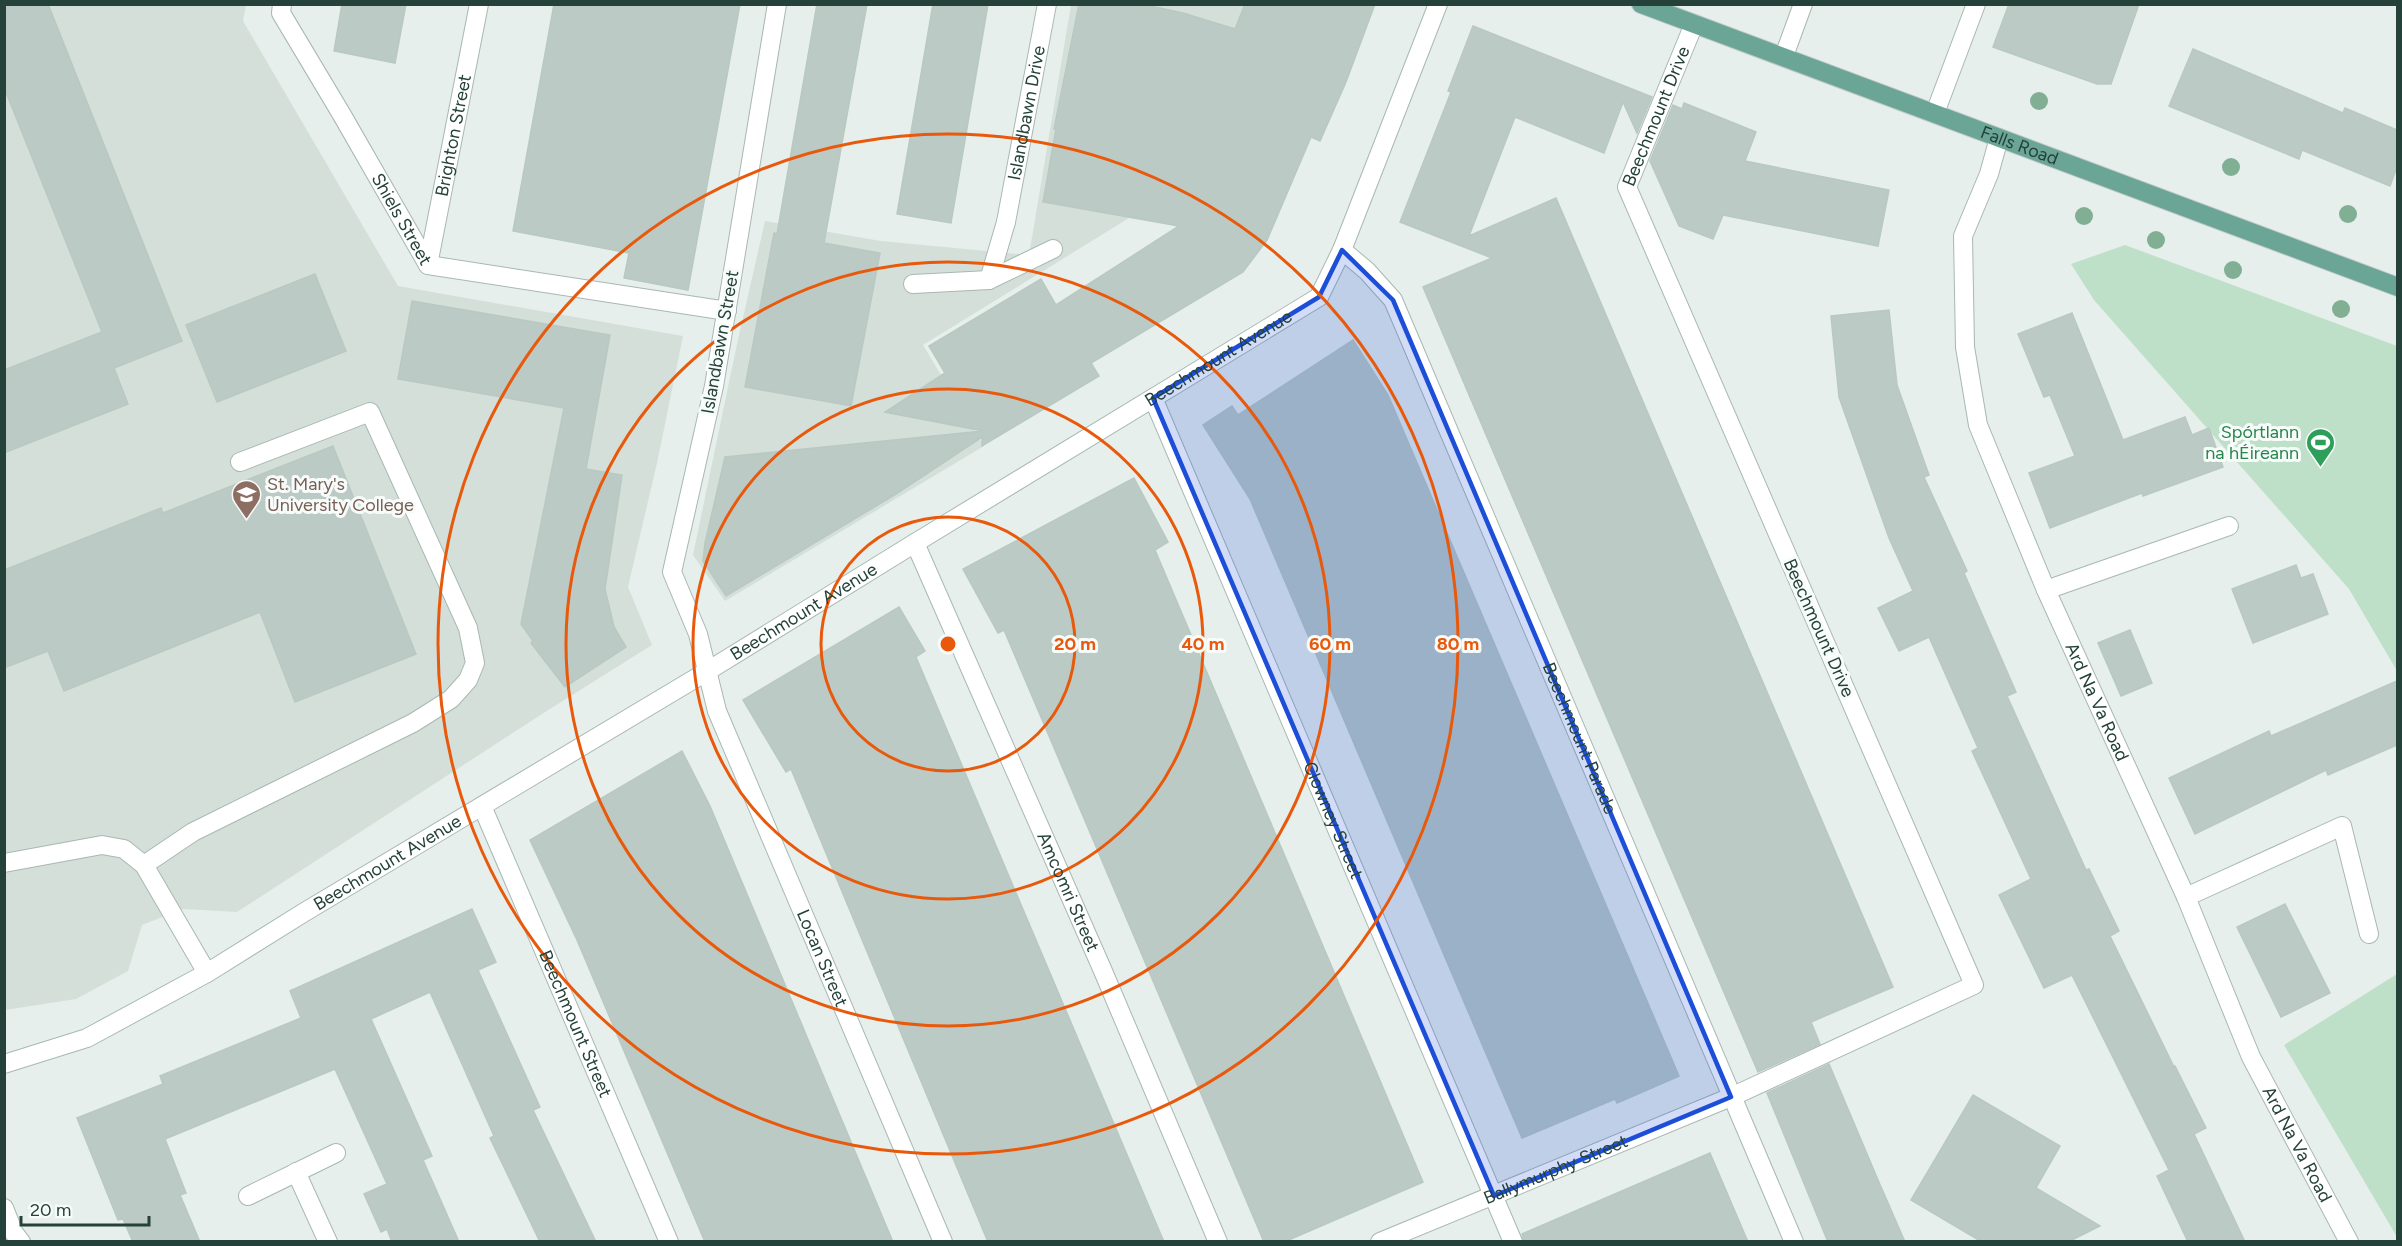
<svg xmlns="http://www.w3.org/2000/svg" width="2402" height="1246" viewBox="0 0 2402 1246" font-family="Figtree,sans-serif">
<rect width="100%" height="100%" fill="#e6efeb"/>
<g fill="#d4dfda">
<polygon points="5,5 246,5 243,21 398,286 683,336 657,463 628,587 652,645 542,714 237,912 183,909 142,925 128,971 76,999 5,1010"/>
<polygon points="1071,5 1271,5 1207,170 923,345 984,446 725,601 693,555 737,344 765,221 881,241 1029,255"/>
</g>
<g fill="#bfe0c8">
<polygon points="2125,245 2397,346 2397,671 2349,589 2094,300 2071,264"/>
<polygon points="2397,974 2397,1237 2284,1045"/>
</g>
<g fill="#bbcac4" stroke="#b8c9c2" stroke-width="1.5">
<polygon points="4,4 48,4 182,341 114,368 128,404 4,453 4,370 102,332 4,87"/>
<polygon points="342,4 406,4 395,63 334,51"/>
<polygon points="554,4 740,4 688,290 624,278 629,253 513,231"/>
<polygon points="817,4 867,4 824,243 880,253 851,406 745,387 774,233 777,234"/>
<polygon points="933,4 988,4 951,223 897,214"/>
<polygon points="1079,4 1141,4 1183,13 1235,29 1245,4 1375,4 1346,82 1320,141 1311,137 1267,240 1243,272 1091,363 1099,376 982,446 982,437 896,494 726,596 703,561 705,543 725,457 983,431 885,412 945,373 929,346 1041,279 1056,305 1179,226 1043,202 1056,129 1054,129"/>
<polygon points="2009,4 2139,4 2111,84 2097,84 1993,47"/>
<polygon points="1473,26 1652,97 1637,133 1623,102 1604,153 1515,117 1469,236 1556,198 1893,987 1811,1022 1820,1044 1758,1072 1423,287 1492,258 1400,222 1451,92 1448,91"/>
<polygon points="2193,49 2343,113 2345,108 2397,130 2397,167 2390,186 2302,150 2299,159 2169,106"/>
<polygon points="1684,103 1756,132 1745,161 1889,190 1878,246 1723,215 1713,239 1679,226 1650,161 1673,105 1682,109"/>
<polygon points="315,274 346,351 217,402 186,325"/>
<polygon points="412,301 610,335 586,469 622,475 605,589 614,627 626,647 565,687 531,643 533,641 521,624 564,408 398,379"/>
<polygon points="1889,310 1897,385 1929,475 1924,477 1967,571 1964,573 2016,692 2007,696 2086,870 2089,869 2119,931 2110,936 2174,1067 2175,1066 2206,1128 2194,1134 2245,1242 2188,1242 2157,1176 2169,1170 2072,975 2044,988 1999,895 2031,879 1972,751 1978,748 1929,637 1899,651 1878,608 1913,591 1889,538 1839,397 1831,316"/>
<polygon points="2072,313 2123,440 2185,417 2192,435 2209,428 2223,467 2143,496 2142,493 2050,528 2029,473 2075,456 2050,395 2044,397 2018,334"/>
<polygon points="1353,340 1388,395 1679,1076 1617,1103 1615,1099 1522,1138 1250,499 1203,425 1232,406 1238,415"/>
<polygon points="333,446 416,654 295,702 260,612 64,691 48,651 4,668 4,570 161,508 163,513"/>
<polygon points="1134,478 1168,542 1155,550 1423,1182 1284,1242 1264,1242 1004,630 998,633 963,569"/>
<polygon points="2296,565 2301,578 2313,574 2328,614 2253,643 2232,589"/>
<polygon points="899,607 925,651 916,657 1164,1242 988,1242 791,769 786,772 743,700"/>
<polygon points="2130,630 2152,683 2121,696 2098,643"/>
<polygon points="2397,681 2397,745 2328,775 2326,770 2195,834 2169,778 2269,731 2271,736"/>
<polygon points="682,751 710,806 893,1242 705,1242 577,940 530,840"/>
<polygon points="2285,904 2330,993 2281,1017 2237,927"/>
<polygon points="472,909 496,962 478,970 540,1107 533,1110 596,1242 540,1242 490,1138 494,1136 430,992 371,1019 432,1156 423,1160 459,1242 392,1242 387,1229 381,1232 364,1194 387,1184 335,1069 165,1139 186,1193 180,1195 200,1242 133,1242 123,1219 118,1220 77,1118 163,1084 160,1076 301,1018 290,991"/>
<polygon points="1829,1064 1878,1180 1905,1242 1828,1242 1767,1093"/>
<polygon points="1973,1095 2060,1146 2036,1188 2100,1226 2068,1242 1982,1242 1911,1200"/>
<polygon points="1710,1153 1748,1242 1524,1242 1522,1234"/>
</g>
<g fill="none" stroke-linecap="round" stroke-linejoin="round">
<defs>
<g id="lane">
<polyline points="1784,56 1803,4"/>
<polyline points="989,280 1006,222"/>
<polyline points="913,284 989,280 1053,249"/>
<polyline points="2046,590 2229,526"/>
<polyline points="4,863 102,845 124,849 144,865 207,973"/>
<polyline points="144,865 193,832 413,723 451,699 468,680 475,663 468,628 370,412 240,462"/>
<polyline points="2186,897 2342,826 2369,934"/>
</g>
<g id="street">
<path id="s1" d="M282 4 281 13 342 115 428 265 727 311"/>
<path id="s2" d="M777 4 714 386 672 572 698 634 717 711 943 1242"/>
<polyline points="1935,113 1976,4"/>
<path id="s3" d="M1999 138 1989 174 1963 236 1965 347 1978 425 2046 590 2186 897 2251 1057 2349 1242"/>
<path id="s4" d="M1006 222 1047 4"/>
<path id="s5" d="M1342 250 1367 271 1393 300 1794 1242"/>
<path id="s6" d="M428 265 479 4"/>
<path id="s7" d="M1153 398 1513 1242"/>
<path id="s8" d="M915 543 1103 971 1218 1242"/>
<path id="s9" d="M482 806 669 1242"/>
<path id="s10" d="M4 1064 87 1038 207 973 303 913 706 672 915 543 1319 297 1342 250 1438 4"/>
<polyline points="296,1172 328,1242"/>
<polyline points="248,1196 336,1153"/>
<polyline points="4,1208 14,1233 21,1242"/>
<path id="s11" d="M1380 1242 1731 1097 1974 985 1627 187 1694 24"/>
</g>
<g id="primary">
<path id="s12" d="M1641 4 2398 287"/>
</g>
</defs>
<use href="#lane" stroke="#a8b8b2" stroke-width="20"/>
<use href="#street" stroke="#a8b8b2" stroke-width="20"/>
<use href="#primary" stroke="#c2cac8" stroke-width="20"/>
<use href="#lane" stroke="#fff" stroke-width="18"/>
<use href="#street" stroke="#fff" stroke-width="18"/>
<use href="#primary" stroke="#6aa596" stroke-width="18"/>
</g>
<g fill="#80af93">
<circle cx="2039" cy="101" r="9"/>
<circle cx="2231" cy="167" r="9"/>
<circle cx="2348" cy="214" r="9"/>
<circle cx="2084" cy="216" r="9"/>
<circle cx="2156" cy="240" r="9"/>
<circle cx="2233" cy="270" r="9"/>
<circle cx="2341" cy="309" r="9"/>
</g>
<path fill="#1d4ed8" fill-opacity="0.2" stroke="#1d4ed8" stroke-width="4.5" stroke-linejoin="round" d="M1342 250 1393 300 1731 1097 1494 1196 1153 398 1319 297Z"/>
<g fill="none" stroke="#e8590c" stroke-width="3">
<circle cx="948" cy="644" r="127"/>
<circle cx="948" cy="644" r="255"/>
<circle cx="948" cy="644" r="382"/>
<circle cx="948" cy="644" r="510"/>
</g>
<defs>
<symbol id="stadium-pin" viewBox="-11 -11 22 30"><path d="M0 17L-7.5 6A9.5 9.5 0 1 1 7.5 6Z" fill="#2e9e5b" stroke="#f7fbf9"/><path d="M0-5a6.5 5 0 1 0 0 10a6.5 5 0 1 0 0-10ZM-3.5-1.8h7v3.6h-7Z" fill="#fff"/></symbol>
<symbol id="university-pin" viewBox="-11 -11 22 30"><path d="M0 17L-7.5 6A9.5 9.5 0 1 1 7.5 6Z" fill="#8d6e63" stroke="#f7fbf9"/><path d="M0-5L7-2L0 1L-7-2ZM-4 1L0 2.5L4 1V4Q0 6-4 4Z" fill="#fff"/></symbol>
</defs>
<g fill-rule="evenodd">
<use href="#stadium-pin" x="2304" y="426" width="33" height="45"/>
<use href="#university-pin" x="230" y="478" width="33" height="45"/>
</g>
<g text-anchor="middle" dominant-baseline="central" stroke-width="6" stroke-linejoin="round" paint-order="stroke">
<g font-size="18" fill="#24423a" stroke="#f7fbf9">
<text stroke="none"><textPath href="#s4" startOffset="111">Islandbawn Drive</textPath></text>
<text stroke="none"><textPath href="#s11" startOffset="1594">Beechmount Drive</textPath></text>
<text stroke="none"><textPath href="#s6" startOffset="132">Brighton Street</textPath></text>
<text stroke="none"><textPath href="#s12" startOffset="404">Falls Road</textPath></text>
<text stroke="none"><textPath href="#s1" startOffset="248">Shiels Street</textPath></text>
<text transform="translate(720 342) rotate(-80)">Islandbawn Street</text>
<text stroke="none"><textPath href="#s10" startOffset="1407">Beechmount Avenue</textPath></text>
<text stroke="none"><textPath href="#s10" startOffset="921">Beechmount Avenue</textPath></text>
<text transform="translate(1819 628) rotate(66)">Beechmount Drive</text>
<text stroke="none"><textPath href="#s3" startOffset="596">Ard Na Va Road</textPath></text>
<text stroke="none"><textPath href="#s5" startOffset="548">Beechmount Parade</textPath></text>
<text stroke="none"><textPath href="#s7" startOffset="459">Clowney Street</textPath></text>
<text stroke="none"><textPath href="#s10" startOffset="435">Beechmount Avenue</textPath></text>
<text stroke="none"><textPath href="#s8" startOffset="381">Amcomri Street</textPath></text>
<text stroke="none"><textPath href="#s2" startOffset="993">Locan Street</textPath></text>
<text stroke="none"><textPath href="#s9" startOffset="237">Beechmount Street</textPath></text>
<text stroke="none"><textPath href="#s3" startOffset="1082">Ard Na Va Road</textPath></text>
<text stroke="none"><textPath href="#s11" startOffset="190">Ballymurphy Street</textPath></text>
</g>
<g font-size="18" fill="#27864d" stroke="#f7fbf9" text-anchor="end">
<text x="2299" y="432">Spórtlann<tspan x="2299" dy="21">na hÉireann</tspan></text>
</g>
<g font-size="18" fill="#785e54" stroke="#f7fbf9" text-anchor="start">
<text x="267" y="484">St. Mary's<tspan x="267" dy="21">University College</tspan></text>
</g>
</g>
<circle cx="948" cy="644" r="9" fill="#e8590c" stroke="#f7fbf9" stroke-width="3"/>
<g font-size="18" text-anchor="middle" font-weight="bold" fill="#e8590c" stroke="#f7fbf9" stroke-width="6" stroke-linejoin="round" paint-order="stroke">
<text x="1075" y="650">20 m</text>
<text x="1203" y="650">40 m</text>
<text x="1330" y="650">60 m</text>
<text x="1458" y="650">80 m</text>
</g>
<rect width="2402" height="1246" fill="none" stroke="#24423a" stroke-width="12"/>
<path d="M21 1216v9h128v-9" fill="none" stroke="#24423a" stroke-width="3"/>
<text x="30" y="1216" font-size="18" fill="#24423a" stroke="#f7fbf9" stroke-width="4.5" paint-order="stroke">20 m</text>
</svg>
